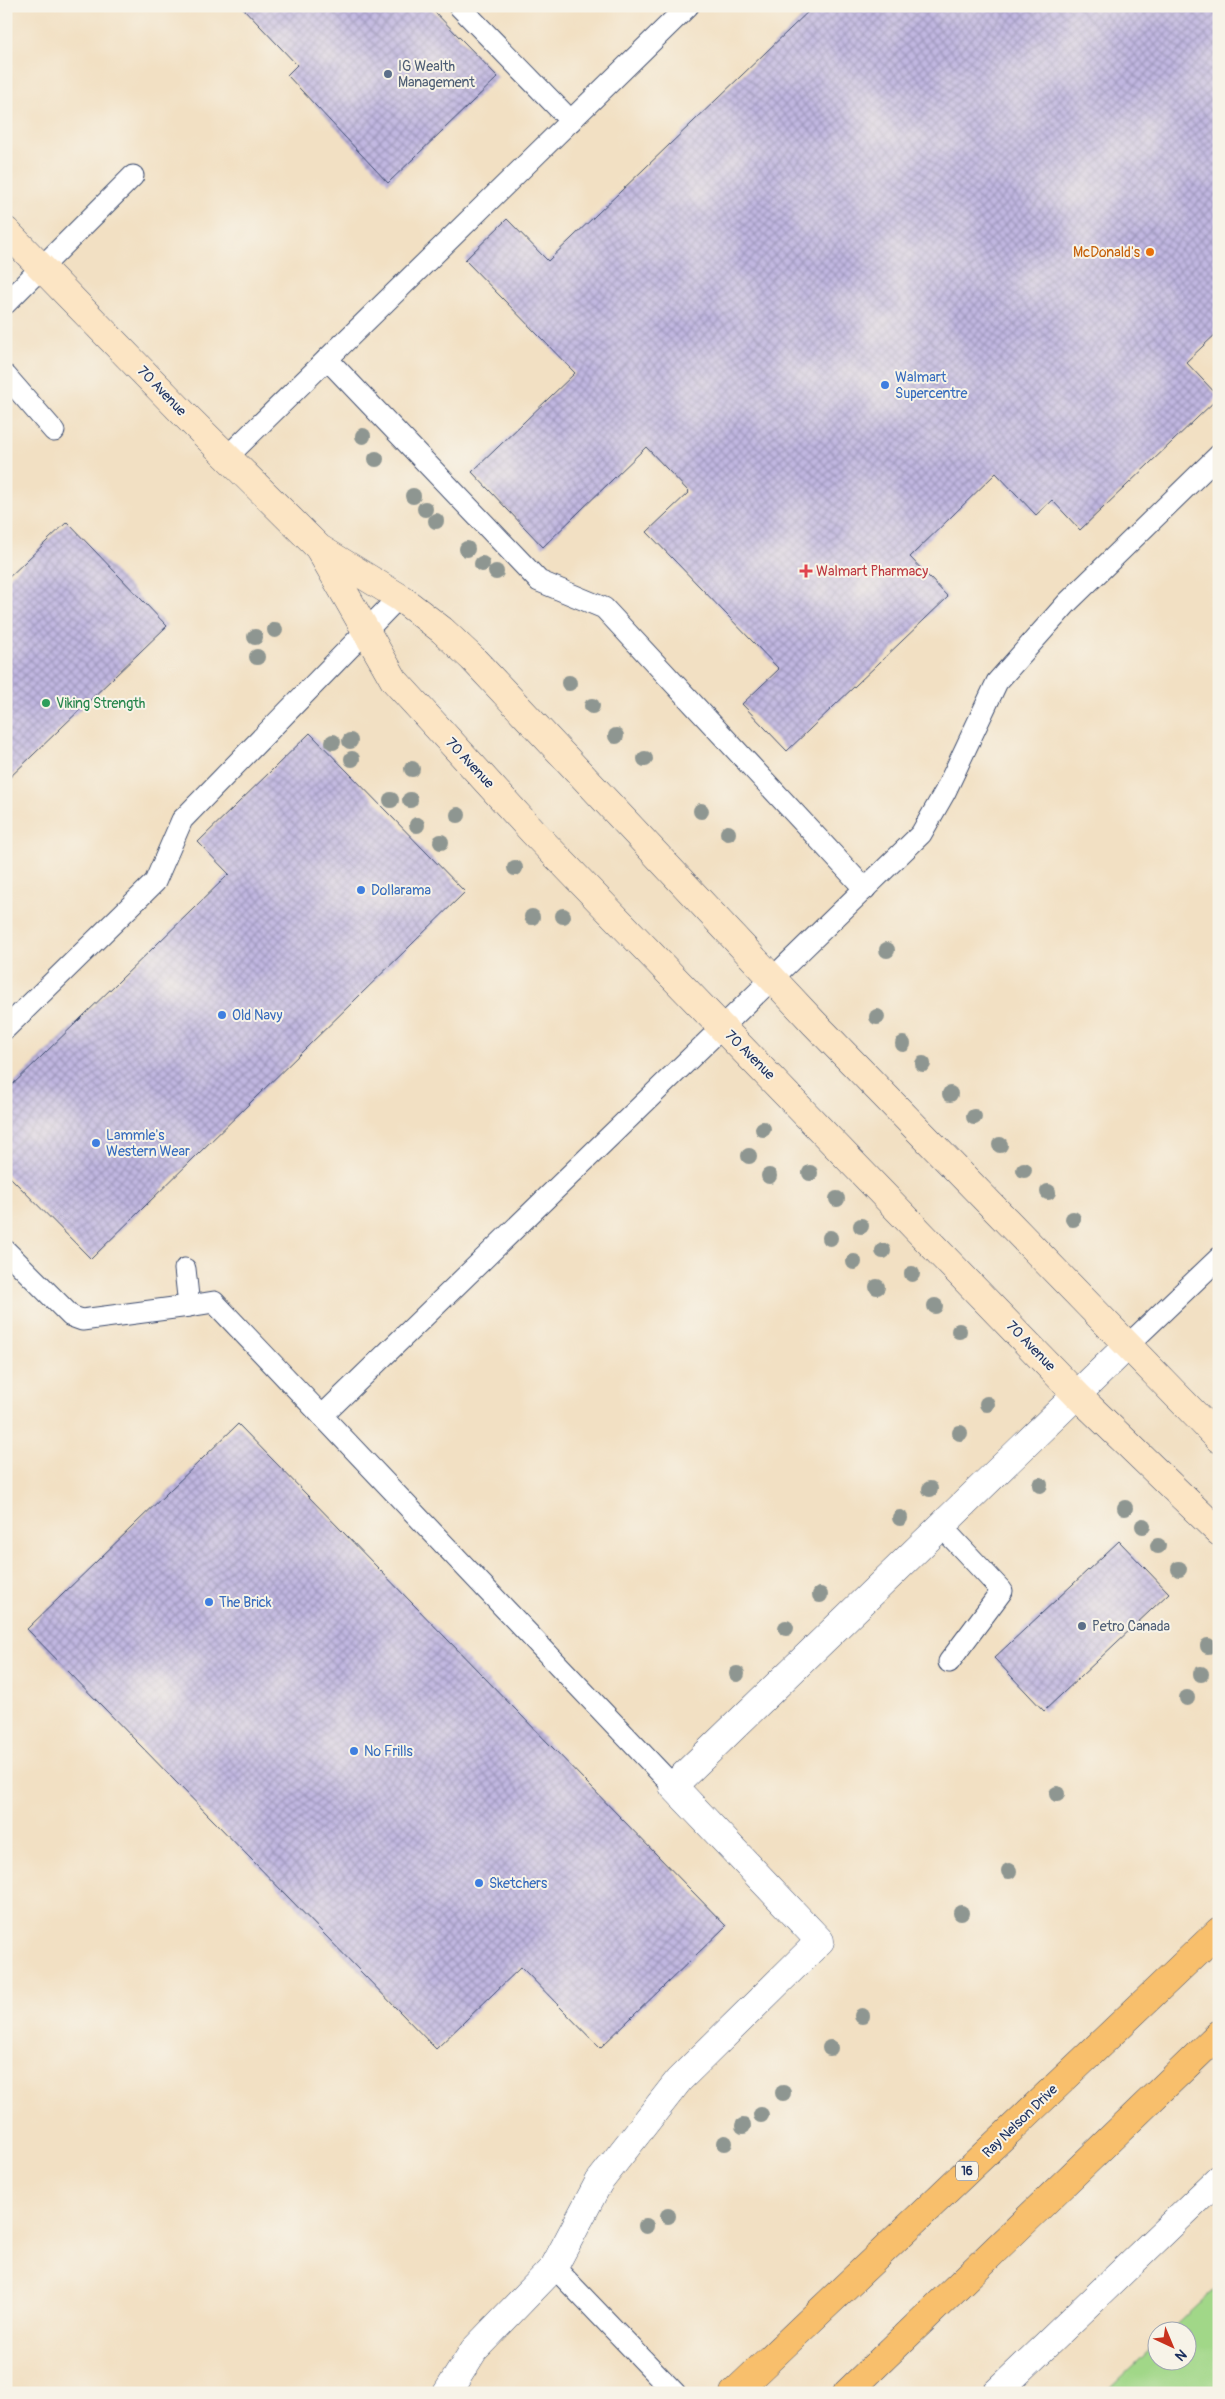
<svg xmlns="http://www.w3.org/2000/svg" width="1225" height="2399" viewBox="0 0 1225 2399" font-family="Pangolin,sans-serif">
<defs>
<pattern id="building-cross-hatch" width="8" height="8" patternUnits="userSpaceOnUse" patternTransform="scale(1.25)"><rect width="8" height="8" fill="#c1b7e1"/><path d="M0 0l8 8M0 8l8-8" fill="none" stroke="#9c95ba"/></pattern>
</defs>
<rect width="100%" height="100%" fill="#f7f3e8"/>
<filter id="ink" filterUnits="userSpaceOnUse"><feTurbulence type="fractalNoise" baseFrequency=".02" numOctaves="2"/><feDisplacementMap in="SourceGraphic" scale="10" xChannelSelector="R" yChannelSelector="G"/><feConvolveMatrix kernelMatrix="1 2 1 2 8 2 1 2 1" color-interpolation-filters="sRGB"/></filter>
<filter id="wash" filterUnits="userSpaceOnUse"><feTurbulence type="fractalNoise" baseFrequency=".0096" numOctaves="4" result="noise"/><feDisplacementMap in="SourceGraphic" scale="20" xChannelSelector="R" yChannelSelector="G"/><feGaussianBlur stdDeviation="1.12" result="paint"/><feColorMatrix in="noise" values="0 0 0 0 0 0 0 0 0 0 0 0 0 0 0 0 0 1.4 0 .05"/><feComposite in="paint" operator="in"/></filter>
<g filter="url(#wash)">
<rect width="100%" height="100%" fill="#f2e0c3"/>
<polygon fill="#a1d788" stroke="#5e8373" points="1219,2285 1219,2393 1105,2393 1157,2343 1158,2362 1188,2362 1188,2332 1169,2331"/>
<g id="blocks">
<g fill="url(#building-cross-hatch)">
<polygon points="241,6 429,6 498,77 388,183 287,75 297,65"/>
<polygon points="814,6 1219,6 1219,331 1186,362 1219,397 1080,530 1052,500 1036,515 996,473 910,557 948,597 787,751 742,704 779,669 647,532 689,492 646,447 543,547 472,472 575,373 465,260 507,219 548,261"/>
<polygon points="67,522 167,626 6,781 6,580"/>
<polygon points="310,733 465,892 91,1259 6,1173 6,1091 229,874 198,842"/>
<polygon points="238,1424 726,1926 600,2048 521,1967 436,2049 27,1629"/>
<polygon points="1119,1541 1169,1593 1044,1711 994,1658"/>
</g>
</g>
</g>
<g filter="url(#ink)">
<use href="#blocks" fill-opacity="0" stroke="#3b4a6d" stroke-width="1"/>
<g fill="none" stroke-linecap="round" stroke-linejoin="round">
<defs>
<g id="lane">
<polyline points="459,6 571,121"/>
<polyline points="6,303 133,176"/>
<polyline points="327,359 539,581 604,608 865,889"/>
<polyline points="6,376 54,431"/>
<polyline points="227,457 688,6"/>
<polyline points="6,1028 155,882 182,820 399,597"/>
<polyline points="6,1251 71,1316 82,1320 189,1306"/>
<polyline points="185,1269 189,1306 214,1302 673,1786"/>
<polyline points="1127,1346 1219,1258"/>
<polyline points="322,1416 921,834 945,792 997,682 1068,602 1219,455"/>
<polyline points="941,1526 1002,1591 949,1662"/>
<polyline points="554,2267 675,2393"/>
</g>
<g id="street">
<polyline points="447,2393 474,2350 554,2267 599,2182 679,2080 820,1941 673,1786 1127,1346"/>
<polyline points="996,2393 1219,2179"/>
</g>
<g id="secondary">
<polyline points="6,231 186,416 319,548 399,597 442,630 473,659 814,1023 1219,1439"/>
<polyline points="320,550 394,680 533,832 1077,1395 1219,1532"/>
</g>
<g id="highway">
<polyline points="734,2393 1219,1931"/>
<polyline points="847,2393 1219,2034"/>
</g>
</defs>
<use href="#lane" stroke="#3b4a6d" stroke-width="23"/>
<use href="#street" stroke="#3b4a6d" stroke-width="29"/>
<use href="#secondary" stroke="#3b4a6d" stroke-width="29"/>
<use href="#highway" stroke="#3b4a6d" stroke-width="29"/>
<use href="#lane" stroke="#fff" stroke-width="21"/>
<use href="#street" stroke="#fff" stroke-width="28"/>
<use href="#secondary" stroke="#fce5c4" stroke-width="28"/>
<use href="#highway" stroke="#f8bf6c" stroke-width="28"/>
</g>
<g fill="#8e9691">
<circle cx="363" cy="436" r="8"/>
<circle cx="376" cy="459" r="8"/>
<circle cx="413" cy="496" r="8"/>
<circle cx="425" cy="509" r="8"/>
<circle cx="436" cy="521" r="8"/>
<circle cx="467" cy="549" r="8"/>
<circle cx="482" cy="564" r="8"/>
<circle cx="496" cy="572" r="8"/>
<circle cx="275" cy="630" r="8"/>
<circle cx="255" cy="637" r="8"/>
<circle cx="257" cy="657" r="8"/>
<circle cx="569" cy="683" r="8"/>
<circle cx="592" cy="706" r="8"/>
<circle cx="616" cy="736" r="8"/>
<circle cx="350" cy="741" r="8"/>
<circle cx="333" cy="742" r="8"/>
<circle cx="352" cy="759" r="8"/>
<circle cx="645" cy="759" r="8"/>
<circle cx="412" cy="769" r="8"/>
<circle cx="391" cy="800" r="8"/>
<circle cx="410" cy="800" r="8"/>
<circle cx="701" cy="811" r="8"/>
<circle cx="458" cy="815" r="8"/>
<circle cx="417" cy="825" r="8"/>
<circle cx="728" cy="833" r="8"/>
<circle cx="441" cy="842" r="8"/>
<circle cx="515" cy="868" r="8"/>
<circle cx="563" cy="916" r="8"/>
<circle cx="532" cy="917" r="8"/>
<circle cx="887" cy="950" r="8"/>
<circle cx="877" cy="1017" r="8"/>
<circle cx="903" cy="1044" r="8"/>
<circle cx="923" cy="1064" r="8"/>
<circle cx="950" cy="1094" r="8"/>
<circle cx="974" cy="1117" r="8"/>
<circle cx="763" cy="1129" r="8"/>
<circle cx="1000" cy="1145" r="8"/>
<circle cx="749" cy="1156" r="8"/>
<circle cx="1024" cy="1170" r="8"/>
<circle cx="810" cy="1173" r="8"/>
<circle cx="769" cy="1176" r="8"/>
<circle cx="1048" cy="1192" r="8"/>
<circle cx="837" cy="1199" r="8"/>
<circle cx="1073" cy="1219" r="8"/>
<circle cx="861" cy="1226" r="8"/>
<circle cx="830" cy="1238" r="8"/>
<circle cx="883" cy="1251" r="8"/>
<circle cx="854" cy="1262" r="8"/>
<circle cx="912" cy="1274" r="8"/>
<circle cx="877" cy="1287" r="8"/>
<circle cx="935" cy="1306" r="8"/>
<circle cx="959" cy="1331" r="8"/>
<circle cx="987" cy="1404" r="8"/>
<circle cx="960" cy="1433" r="8"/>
<circle cx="1040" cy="1485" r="8"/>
<circle cx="930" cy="1489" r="8"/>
<circle cx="1125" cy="1508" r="8"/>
<circle cx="900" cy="1518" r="8"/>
<circle cx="1143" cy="1526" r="8"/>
<circle cx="1158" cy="1546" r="8"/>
<circle cx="1179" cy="1569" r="8"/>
<circle cx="820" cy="1595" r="8"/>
<circle cx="786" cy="1628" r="8"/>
<circle cx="1208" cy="1646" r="8"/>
<circle cx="737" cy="1674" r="8"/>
<circle cx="1201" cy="1674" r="8"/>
<circle cx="1187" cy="1698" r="8"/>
<circle cx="1057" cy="1794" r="8"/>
<circle cx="1009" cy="1871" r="8"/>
<circle cx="961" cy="1913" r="8"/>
<circle cx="862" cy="2016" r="8"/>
<circle cx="830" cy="2048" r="8"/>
<circle cx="783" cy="2093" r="8"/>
<circle cx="761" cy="2115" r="8"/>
<circle cx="743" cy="2126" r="8"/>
<circle cx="725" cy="2143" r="8"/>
<circle cx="668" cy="2216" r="8"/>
<circle cx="646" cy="2226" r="8"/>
</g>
</g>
<g fill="#5c6f8a" stroke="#f7f3e8" stroke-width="2">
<circle cx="388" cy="74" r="5"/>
<circle cx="1082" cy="1626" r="5"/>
</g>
<circle fill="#e8710a" stroke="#f7f3e8" stroke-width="2" cx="1150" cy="252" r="5"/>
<g fill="#3f7fe0" stroke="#f7f3e8" stroke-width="2">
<circle cx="885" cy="385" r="5"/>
<circle cx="361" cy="890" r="5"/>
<circle cx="222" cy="1015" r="5"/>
<circle cx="96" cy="1143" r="5"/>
<circle cx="209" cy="1602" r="5"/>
<circle cx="354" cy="1751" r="5"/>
<circle cx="479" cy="1883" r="5"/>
</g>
<path fill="#e0444e" stroke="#f7f3e8" stroke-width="2" d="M803.5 563.5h5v5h5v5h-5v5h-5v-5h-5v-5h5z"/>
<circle fill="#2e9e5b" stroke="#f7f3e8" stroke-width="2" cx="46" cy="703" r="5"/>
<g text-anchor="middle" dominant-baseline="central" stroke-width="4" stroke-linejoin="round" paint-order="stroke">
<rect fill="#f7f3e8" stroke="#5d6a87" stroke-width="1" x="956" y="2161.5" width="22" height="19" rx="4"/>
<g font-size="12" font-weight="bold" fill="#1b2f5e">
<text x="967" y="2171">16</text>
</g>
<g font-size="14" fill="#4e5e75" stroke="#f7f3e8" text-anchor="start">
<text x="398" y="66">IG Wealth<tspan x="398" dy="16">Management</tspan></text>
<text x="1092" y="1626">Petro Canada</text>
</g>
<g font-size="14" fill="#c56008" stroke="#f7f3e8" text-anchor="end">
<text x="1140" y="252">McDonald's</text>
</g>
<g font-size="14" fill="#366cbe" stroke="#f7f3e8" text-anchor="start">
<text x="895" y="377">Walmart<tspan x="895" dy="16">Supercentre</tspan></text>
<text x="371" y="890">Dollarama</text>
<text x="232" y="1015">Old Navy</text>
<text x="106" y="1135">Lammle's<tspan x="106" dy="16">Western Wear</tspan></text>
<text x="219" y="1602">The Brick</text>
<text x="364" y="1751">No Frills</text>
<text x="489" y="1883">Sketchers</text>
</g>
<g font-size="14" fill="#1b2f5e" stroke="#f7f3e8">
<text transform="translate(162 391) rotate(46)">70 Avenue</text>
<text transform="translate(470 763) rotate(47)">70 Avenue</text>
<text transform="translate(750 1055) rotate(45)">70 Avenue</text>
<text transform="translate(1031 1346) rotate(46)">70 Avenue</text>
<text transform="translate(1020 2121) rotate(-44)">Ray Nelson Drive</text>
</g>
<g font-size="14" fill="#be3a42" stroke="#f7f3e8" text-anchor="start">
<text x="816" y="571">Walmart Pharmacy</text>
</g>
<g font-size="14" fill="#27864d" stroke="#f7f3e8" text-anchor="start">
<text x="56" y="703">Viking Strength</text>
</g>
</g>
<rect width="1225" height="2399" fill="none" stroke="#f7f3e8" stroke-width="25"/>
<g transform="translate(1172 2346) rotate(136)"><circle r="24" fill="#f7f3e8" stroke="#9fa5b1"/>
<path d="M0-4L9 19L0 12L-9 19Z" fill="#c8321e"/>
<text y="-8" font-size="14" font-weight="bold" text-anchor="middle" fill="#1b2f5e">N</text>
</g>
</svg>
